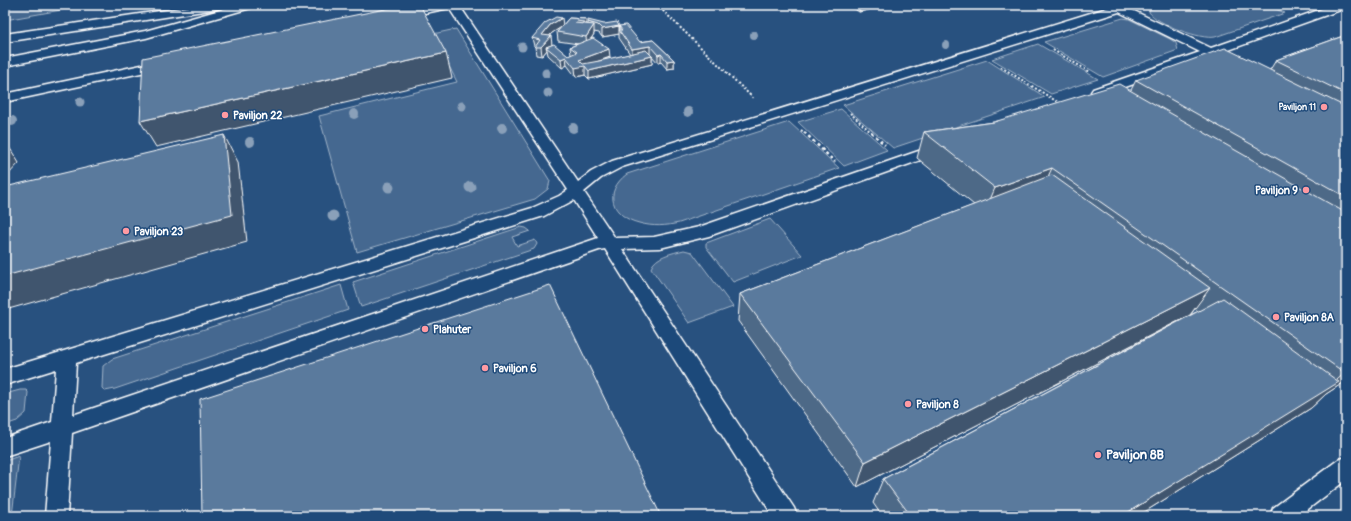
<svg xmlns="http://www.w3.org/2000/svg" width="1351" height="521" viewBox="0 0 1351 521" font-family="Pangolin,sans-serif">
<rect width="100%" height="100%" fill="#28517f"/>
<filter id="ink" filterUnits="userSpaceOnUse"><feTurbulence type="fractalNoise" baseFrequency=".025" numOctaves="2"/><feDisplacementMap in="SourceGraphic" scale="8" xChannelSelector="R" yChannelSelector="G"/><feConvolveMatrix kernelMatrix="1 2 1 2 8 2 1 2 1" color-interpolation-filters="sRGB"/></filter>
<g filter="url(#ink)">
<g fill="#446890" stroke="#a2b4c8">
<polygon points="5,5 89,5 5,20"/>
<path d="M1163 5H1266L1285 13 1215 37C1201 40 1157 24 1149 12L1150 9Z"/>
<polygon points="1123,18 1129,19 1170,39 1176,43 1178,50 1103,77 1044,42"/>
<polygon points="456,29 550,181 548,189 535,199 357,252 319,116 457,82 433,34"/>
<polygon points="1038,44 1098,79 1051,94 992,59"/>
<polygon points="987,60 1045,97 893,148 843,105"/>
<polygon points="841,109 887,150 844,166 798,122"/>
<path d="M789 122 839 168 679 223C666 226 653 227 639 223 611 216 603 192 627 174Z"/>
<polygon points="770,219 802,255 733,282 706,247 706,243"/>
<polygon points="521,227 526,228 530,231 512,237 517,246 535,240 537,244 534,249 361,307 353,282"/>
<path d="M684 250 692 252 733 307 689 323 651 268C655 256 673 253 684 250Z"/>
<polygon points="341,285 348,310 115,389 105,391 102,388 103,366 112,359"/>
<polygon points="20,390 26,390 28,392 26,413 17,421 5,425 5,394"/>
<polygon points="19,456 12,516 5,516 5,461"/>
</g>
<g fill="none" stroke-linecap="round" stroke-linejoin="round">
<defs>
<g id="lane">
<polygon points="200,5 222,6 216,9 5,42 5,34"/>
<polygon points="238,5 256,5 254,7 146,38 5,66 5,58 145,31"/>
<path d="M432 5H459L578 182 591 172 612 161 1110 7V5H1136L1130 9 1211 48 1333 5H1346V8L1103 95H1093L1091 92 1093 89 1200 52 1119 12 622 167 601 178 584 192 615 238 654 237 699 227 933 146 938 145 943 146 945 149 943 152 709 236 660 248 622 249 794 508 797 516H773L605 249 599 250 72 433 67 516H45L51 441 5 456V438L52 422 56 369 5 385V369L532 208 559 196 568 190 449 8 401 18 397 17 395 15 397 13ZM574 200 598 238 73 415 76 363 544 216Z"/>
<polygon points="165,60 169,61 171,64 169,67 5,102 5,94"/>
<polygon points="1346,457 1346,480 1299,516 1270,516 1273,508 1338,460"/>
</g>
</defs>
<use href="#lane" stroke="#fff" stroke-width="3"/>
<g stroke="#fff" stroke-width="2" stroke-dasharray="2 2" stroke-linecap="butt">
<polyline points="657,5 754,99"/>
<polyline points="1053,50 1090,72"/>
<polyline points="1001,67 1061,104"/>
<polyline points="850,113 872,133"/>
<polyline points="801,130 805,133"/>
</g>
<g stroke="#fff" stroke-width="2.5" stroke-dasharray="3 3" stroke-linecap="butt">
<polyline points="804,132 835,162"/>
<polyline points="871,132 885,145"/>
</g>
<use href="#lane" fill="#1f4a7a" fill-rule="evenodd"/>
</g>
<g fill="#8aa0b9">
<circle cx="754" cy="35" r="4"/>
<circle cx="946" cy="45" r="4"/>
<circle cx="522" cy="47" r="4.5"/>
<circle cx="546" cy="73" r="4.5"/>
<circle cx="548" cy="93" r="4.5"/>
<circle cx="80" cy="102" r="4.5"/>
<circle cx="462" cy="106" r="4.5"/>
<circle cx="688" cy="112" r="5"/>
<circle cx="354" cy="114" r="5"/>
<circle cx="12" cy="121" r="5"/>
<circle cx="502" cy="128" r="5"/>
<circle cx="573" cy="128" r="5"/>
<circle cx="250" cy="142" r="5"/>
<circle cx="389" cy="187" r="5.5"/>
<circle cx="470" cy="187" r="5.5"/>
<circle cx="333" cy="216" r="5.5"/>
</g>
<g fill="#4d6987" stroke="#fff" fill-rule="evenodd">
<polygon points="849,5 889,5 859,12"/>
<path d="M569 18 586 19V24L588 25V22L620 30 619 26 640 42 653 40 674 60V68L667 69 661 62 658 63 652 56V64L589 79 585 75 576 77 567 65 562 68 548 55 547 50 542 56 536 55 535 47 534 46 532 38 563 25ZM561 27 557 32 558 41 578 44 570 47 571 55 568 56 552 45 549 36 552 33ZM594 32 599 33 602 37 619 34V38L630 54 598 62 610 57 591 39 594 34Z"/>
<polygon points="1346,35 1346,381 1326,394 1311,408 1138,516 882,516 873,503 883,479 1198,311 1195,309 1190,315 857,487 738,321 740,294 974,205 917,158 924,132 994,122 1131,90 1136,80 1270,70 1276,60"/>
</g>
<g fill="#3f556e" stroke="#fff">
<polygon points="861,5 889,5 859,12"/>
<polygon points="562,18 563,26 552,33 543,43 542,35 550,25"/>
<polygon points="586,19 586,28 584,30 583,22"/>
<polygon points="594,25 594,34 587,45 586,37"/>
<polygon points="619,26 619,34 602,37 602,29"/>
<polygon points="551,36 552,45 546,47 547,50 542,56 541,47"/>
<polygon points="650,46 650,54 632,57 632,49"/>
<polygon points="609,49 610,57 585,66 585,75 576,77 575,68 579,60"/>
<polygon points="446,53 452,78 156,147 140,121"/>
<polygon points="661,54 661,62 658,63 658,55"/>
<polygon points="652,56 652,64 589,79 589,71"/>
<polygon points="566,57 567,65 562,68 561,59"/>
<polygon points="674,60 674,68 667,69 667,61"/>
<polygon points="224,135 238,162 247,242 5,310 5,276"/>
<polygon points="5,142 11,150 19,163 7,176 5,177"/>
<polygon points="1052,168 1040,194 984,214 995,188"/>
<polygon points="1210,288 1190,315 857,487 865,462"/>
<polygon points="1346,372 1346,381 1326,394 1311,408 1138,516 1122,516 1329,387"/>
</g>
<g fill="#5a7a9d" stroke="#fff">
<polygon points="405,5 420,5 446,53 140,121 143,58"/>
<polygon points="556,17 562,18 550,25 542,35 551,36 541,47 535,47 540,40 532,38 545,23"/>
<polygon points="569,18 586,19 583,22 577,21 575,23 594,25 586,37 557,32"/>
<polygon points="588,20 604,24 617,22 619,26 602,29 598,25 588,22"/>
<polygon points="626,25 640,42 653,40 674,60 667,61 661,54 658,55 650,46 632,49 619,30 622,30 619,26"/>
<polygon points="1346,35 1346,94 1276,60"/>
<polygon points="593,38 609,49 579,60 583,64 599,61 646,50 652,56 589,71 585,66 575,68 566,57 561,59 546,47 554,44 568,56 577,52 570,47"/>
<polygon points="1225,48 1346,107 1346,197 1136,80"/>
<polygon points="1119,84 1346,213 1346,372 1345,373 1052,168 995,188 924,132 994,122"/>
<polygon points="224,135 232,215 5,276 5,187"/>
<polygon points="1052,175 1210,288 865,462 740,294"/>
<polygon points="550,285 661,516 202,516 200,399"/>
<polygon points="1223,298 1339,382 1122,516 911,516 883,479"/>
</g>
</g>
<g fill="#ff9aa2" stroke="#1f4a7a" stroke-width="1.5">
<circle cx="1324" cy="107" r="4"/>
<circle cx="225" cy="115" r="4"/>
<circle cx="1306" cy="190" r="4"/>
<circle cx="126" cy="231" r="4"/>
<circle cx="1276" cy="317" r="4"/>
<circle cx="425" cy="329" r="4"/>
<circle cx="485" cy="368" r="4"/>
<circle cx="908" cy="404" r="4"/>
<circle cx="1098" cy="455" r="4"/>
</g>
<g text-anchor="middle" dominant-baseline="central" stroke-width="3" stroke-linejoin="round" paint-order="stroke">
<g font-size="9" font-weight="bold" fill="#fff" stroke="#1f4a7a" text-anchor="end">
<text x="1316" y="107">Paviljon 11</text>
</g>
<g font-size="11" font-weight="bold" fill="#fff" stroke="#1f4a7a" text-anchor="start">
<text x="233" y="115">Paviljon 22</text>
<text x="1298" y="190" text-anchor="end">Paviljon 9</text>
<text x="134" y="231">Paviljon 23</text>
<text x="1284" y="317">Paviljon 8A</text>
<text x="433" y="329">Plahuter</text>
<text x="493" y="368">Paviljon 6</text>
<text x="916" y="404">Paviljon 8</text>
</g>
<g font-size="13" font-weight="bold" fill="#fff" stroke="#1f4a7a" text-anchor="start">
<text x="1106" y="455">Paviljon 8B</text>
</g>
</g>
<rect width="1351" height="521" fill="none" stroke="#1f4a7a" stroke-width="20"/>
<rect x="10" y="10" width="1331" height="501" fill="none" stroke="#fff" stroke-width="1.5" filter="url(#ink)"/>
</svg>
